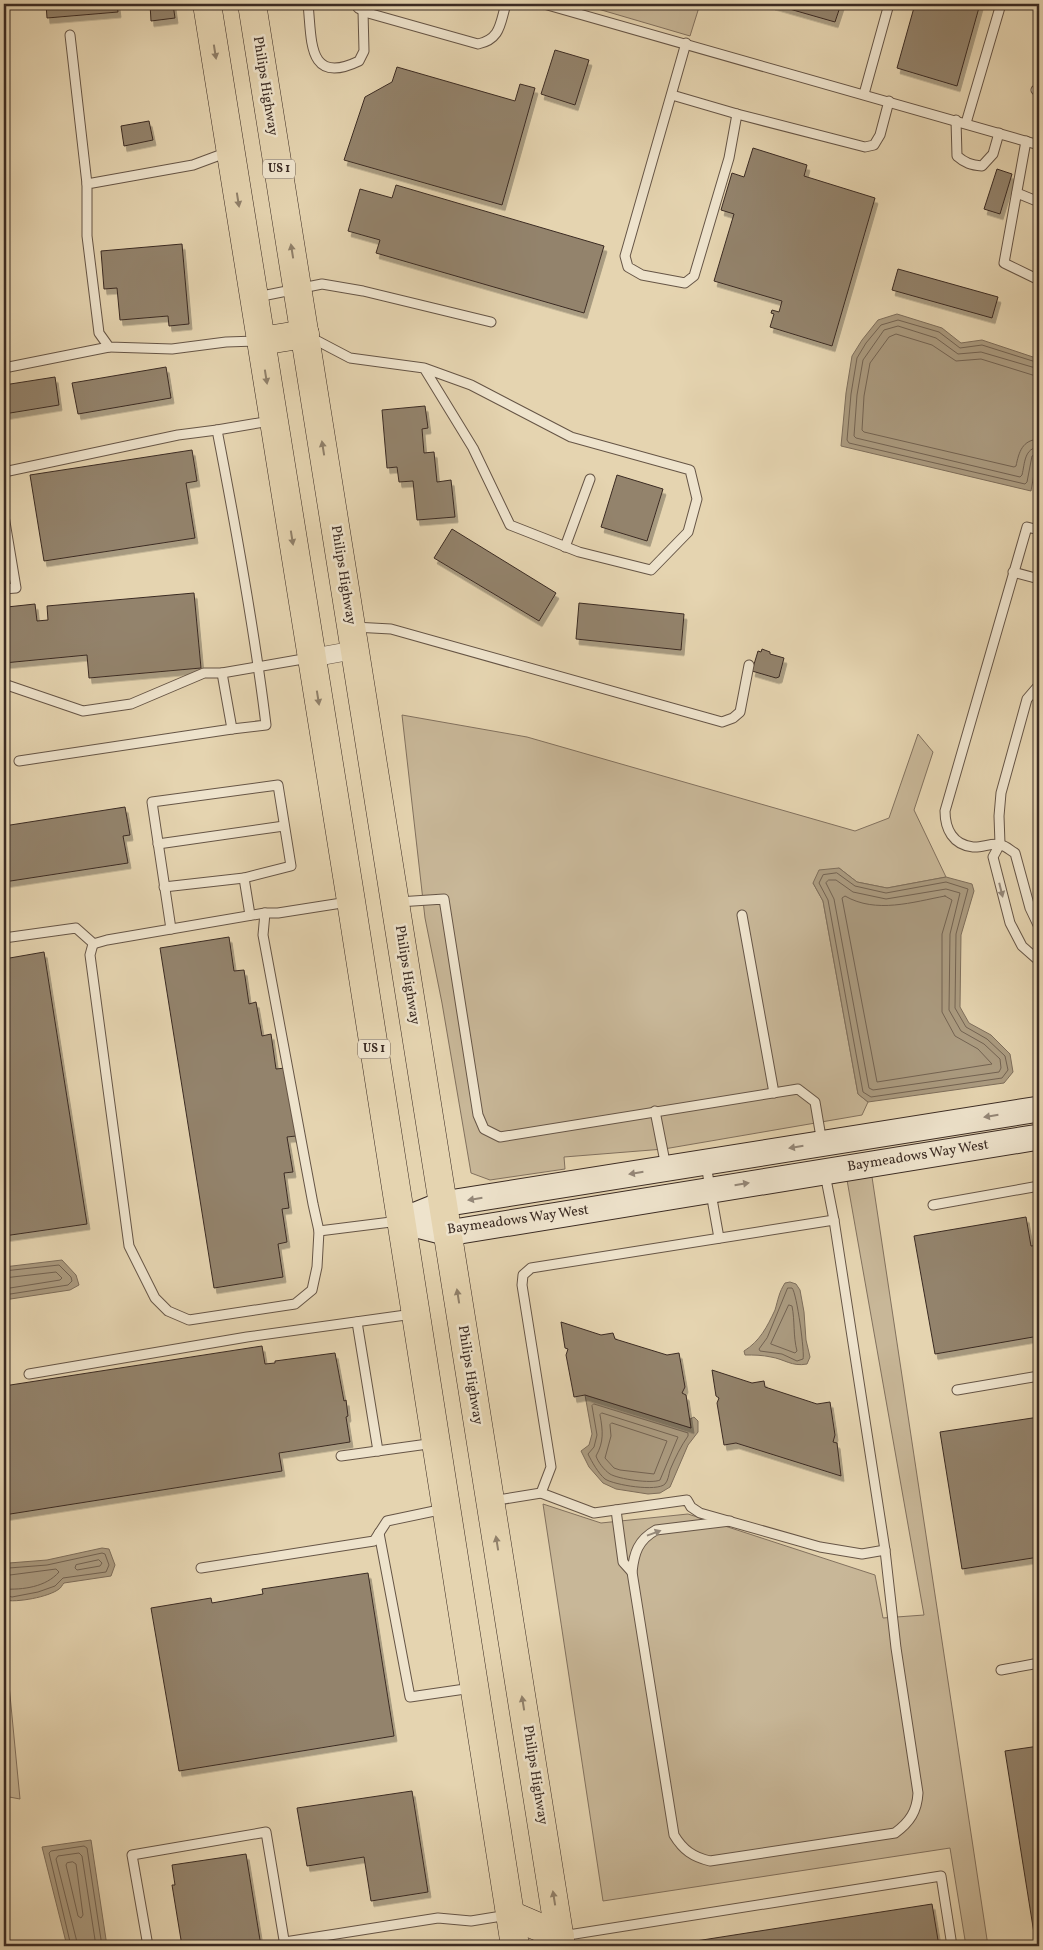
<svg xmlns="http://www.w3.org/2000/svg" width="1043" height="1950" viewBox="0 0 1043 1950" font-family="Vollkorn,serif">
<defs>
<filter id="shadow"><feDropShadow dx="3" dy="5.5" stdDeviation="0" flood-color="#0004"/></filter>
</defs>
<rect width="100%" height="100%" fill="#e5d4b0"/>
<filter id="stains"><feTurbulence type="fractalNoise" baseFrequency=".004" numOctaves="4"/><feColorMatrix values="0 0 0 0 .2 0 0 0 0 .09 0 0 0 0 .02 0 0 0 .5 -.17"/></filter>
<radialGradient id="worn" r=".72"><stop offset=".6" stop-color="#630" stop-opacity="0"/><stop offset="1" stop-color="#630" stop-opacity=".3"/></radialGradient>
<g fill="#c8b798" stroke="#82715e">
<polygon points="581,4 700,4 690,36"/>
<polygon points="402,715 527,737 855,831 889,818 918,734 933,752 914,810 946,877 887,888 857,882 839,868 813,883 823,901 858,1094 868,1102 862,1115 664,1149 564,1157 565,1169 490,1180 471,1173 442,1003 425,918"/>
<polygon points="872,1177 988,1946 966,1946 950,1848 603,1901 543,1504 601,1523 688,1514 875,1575 883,1618 924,1615 847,1180"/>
<polygon points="4,1633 20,1799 4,1796"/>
</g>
<g fill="#ab9b80" stroke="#7e6e5b">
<polygon points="897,314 942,328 961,343 982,340 1039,359 1039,445 1031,491 841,446 846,393 852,356 862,340 878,320"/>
<polygon points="839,868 857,882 887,888 946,877 972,884 974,891 961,935 960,1007 969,1023 991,1035 1010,1054 1013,1072 1004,1083 868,1102 858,1094 823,901 813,883 819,870"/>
<polygon points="62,1260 76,1275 79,1285 70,1290 4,1300 4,1267"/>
<path d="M790 1282 796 1284 800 1290 804 1312 806 1340 810 1357 807 1364C792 1367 784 1359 771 1357 762 1355 754 1355 745 1355L744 1351C760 1341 767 1327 775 1310 778 1300 779 1292 785 1283Z"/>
<polygon points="585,1395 691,1428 690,1419 694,1417 698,1421 698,1432 688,1445 670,1487 660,1493 648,1494 616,1489 603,1483 589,1467 581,1451 589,1445 592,1434"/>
<path d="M102 1548 109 1549 115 1565 111 1576 64 1583C62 1585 61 1588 59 1589 49 1597 16 1603 4 1600V1561L9 1563 47 1560Z"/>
<polygon points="91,1840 107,1946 67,1946 42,1847"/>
</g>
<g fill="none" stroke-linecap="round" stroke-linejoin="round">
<g stroke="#736352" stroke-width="1">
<polyline points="1039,363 982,345 960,348 939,332 898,320 881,325 866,343 857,358 851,394 847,440 849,443 1025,484 1027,482 1032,456 1039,453"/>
<path d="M1039 369 981 352 958 354 936 338 898 326 884 330 863 360 857 395 854 436 856 438 1020 477 1022 475C1025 463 1024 448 1039 447"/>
<path d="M1039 377 981 359 956 361 932 345 896 334 889 337 870 363 864 396 862 430 864 432 1014 467 1016 466C1019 452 1022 440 1039 439"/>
<polygon points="837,873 855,886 886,893 946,882 968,889 956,934 955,1008 966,1027 987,1039 1005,1056 1008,1070 1002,1078 871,1097 863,1092 828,900 819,883 823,875"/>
<polygon points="829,880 836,880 853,892 886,899 946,889 960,893 950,934 949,1010 961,1031 984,1044 1000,1059 1001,1068 999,1072 873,1090 869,1088 834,899 826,883"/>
<path d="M945 896 952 900 942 934V1012L955 1036 978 1049 992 1064 877 1082 842 898 845 896C876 914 913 902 945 896Z"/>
<polyline points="4,1271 59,1265 71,1277 72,1281 68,1285 4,1295"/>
<polyline points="4,1278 56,1272 62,1278 60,1280 4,1289"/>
<path d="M788 1288H792C797 1293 805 1355 803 1359L797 1361 782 1354 760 1351 759 1349 767 1338Z"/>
<path d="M789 1305 792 1306C795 1321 793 1336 797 1351L795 1353 771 1344Z"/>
<path d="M594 1404 688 1433V1436C681 1446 675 1458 670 1470 669 1474 668 1481 665 1484 657 1492 614 1485 605 1479 598 1473 592 1462 588 1454L594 1447 597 1435 592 1406Z"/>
<path d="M602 1413 678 1437 660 1480C652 1484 618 1479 610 1474 604 1470 598 1462 596 1456 604 1442 603 1431 600 1415Z"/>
<polygon points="612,1423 667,1441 654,1474 620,1470 614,1468 605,1458 611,1436 610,1425"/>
<polygon points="99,1560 102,1563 100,1566 77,1570 75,1568 76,1565"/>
<polyline points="4,1567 9,1568 47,1565 102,1553 105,1554 109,1565 106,1572 63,1578 55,1586 38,1592 12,1597 4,1595"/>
<path d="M4 1573 10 1575 56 1569 59 1572C46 1587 23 1590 4 1589"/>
<polygon points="73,1862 76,1864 83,1915 81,1918 78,1916 66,1865 67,1863"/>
<polyline points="71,1946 49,1853 51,1851 84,1846 87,1848 102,1946"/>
<polyline points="78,1946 56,1859 58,1856 79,1853 82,1856 96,1946"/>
</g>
</g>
<g fill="#93836c" stroke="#3b2b23" filter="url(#shadow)">
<polygon points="46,4 117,4 118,12 47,18"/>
<polygon points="150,4 173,4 175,18 151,21"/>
<polygon points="772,4 841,4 835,22"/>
<polygon points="915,4 980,4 957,86 897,68"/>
<polygon points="555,50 589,60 575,105 541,94"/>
<polygon points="397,67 515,101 520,84 535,88 502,205 344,160 365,97 392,82"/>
<polygon points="149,121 153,140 124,146 121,126"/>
<polygon points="753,148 807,165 804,176 875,198 832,346 770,327 774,314 771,313 772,310 779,312 782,301 714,281 734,214 721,210 732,173 744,177"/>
<polygon points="997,169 1012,174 1000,214 984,209"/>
<polygon points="396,185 604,246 584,313 376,253 380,240 348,231 360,189 392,198"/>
<polygon points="182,244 189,324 169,326 168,316 120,320 117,288 104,289 101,251"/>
<polygon points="898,269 998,297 992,318 892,290"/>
<polygon points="166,367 171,398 78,414 72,383"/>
<polygon points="55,377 59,405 4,414 4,385"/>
<polygon points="425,406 428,428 422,429 424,453 434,452 437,482 451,480 455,517 417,520 413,481 399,482 397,467 387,468 382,410"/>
<polygon points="192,450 197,481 186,483 195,538 44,561 30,475"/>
<polygon points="617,475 663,489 647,541 601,527"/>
<polygon points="452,529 556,593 539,621 434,558"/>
<polygon points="194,593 201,668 89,678 87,655 4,663 4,630 9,630 7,607 35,604 37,621 48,620 47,606"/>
<polygon points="579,603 684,614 681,650 576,639"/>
<polygon points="762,649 770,652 770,654 784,658 779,677 776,678 752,671 758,651 761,652"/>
<polygon points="125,807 130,835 123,836 128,863 4,882 4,826"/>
<polygon points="229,937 234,971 244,970 249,1004 256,1002 262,1036 271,1034 276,1069 285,1068 296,1136 287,1137 293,1172 284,1173 289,1208 282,1209 287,1242 278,1244 283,1277 214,1288 160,948"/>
<polygon points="44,952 87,1224 4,1236 4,959"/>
<polygon points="1026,1217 1031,1246 1039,1245 1039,1336 935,1354 914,1236"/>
<polygon points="561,1322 601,1335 613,1333 615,1339 667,1355 679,1353 685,1387 682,1393 686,1395 691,1428 585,1395 574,1397 566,1355 568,1349 565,1348"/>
<polygon points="262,1346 265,1364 275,1363 275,1361 335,1353 344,1401 346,1400 348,1416 346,1417 350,1442 279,1453 282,1471 4,1515 4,1386"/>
<polygon points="712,1370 752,1383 764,1381 765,1387 817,1404 830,1402 835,1435 833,1442 837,1443 841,1476 736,1443 724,1445 717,1403 719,1398 716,1396"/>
<polygon points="1039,1417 1039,1557 962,1569 940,1432"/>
<polygon points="368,1573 394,1736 179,1771 151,1608 211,1598 212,1603 263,1594 262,1589"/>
<polygon points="1039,1746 1039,1946 1036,1946 1005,1751"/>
<polygon points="412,1791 428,1892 371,1901 364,1857 307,1866 297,1808"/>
<polygon points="246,1854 261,1946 182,1946 172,1885 175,1885 172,1865"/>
<polygon points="932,1904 939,1946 664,1946"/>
</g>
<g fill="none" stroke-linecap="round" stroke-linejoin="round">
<defs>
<g id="lane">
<path d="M308 4C312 40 307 86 359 61L364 51 363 11"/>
<path d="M357 4 358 8 368 13 478 44C501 39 500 23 506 4"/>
<polyline points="544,4 1039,145"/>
<polyline points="70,35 87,184"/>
<polyline points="686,43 625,256 628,267 642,275 685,283 694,276 729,158 737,114 865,147 874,145 880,135 889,101"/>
<polyline points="1036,90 1039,91"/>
<polyline points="864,94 889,4"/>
<polyline points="672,95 737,114"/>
<path d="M956 120 957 156C965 163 971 165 982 166L993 154 999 133"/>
<polyline points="966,123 1001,4"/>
<polyline points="1026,141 1004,263 1039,280"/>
<polyline points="228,152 193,165 87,184 87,236 99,333 109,347 172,349 226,342 258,341"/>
<polyline points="1017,193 1039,202"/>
<polyline points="257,297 322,284 363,291 491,322"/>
<polyline points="310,337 350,358 424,368 473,448 510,525 579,552 651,570 688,532 697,499 690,470 571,437 471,385 424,368"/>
<polyline points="4,368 109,347"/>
<polyline points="4,472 178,435 217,430"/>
<polyline points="4,516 16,588 4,589"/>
<path d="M1039 530 1027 527 945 811C945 829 953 845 973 847 982 848 993 842 1001 845 1006 846 1011 851 1015 853L1030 908 1039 927"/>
<polyline points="565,547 590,479"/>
<polyline points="1013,572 1039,579"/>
<polyline points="354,627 391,629 722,722 733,718 740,712 749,665"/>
<polyline points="4,684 83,711 131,704 204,673 222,673"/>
<polyline points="1039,685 1027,699 1001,793 999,816 1000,844 993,857 1010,923 1022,946 1039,961"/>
<path d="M232 729 266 725C254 626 236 528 217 430L270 421"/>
<polyline points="19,761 232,729 222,673 309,658"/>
<polyline points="158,844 284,826"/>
<polyline points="164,887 244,878"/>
<polyline points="348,902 278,913 265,913 263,935 313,1204 319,1231 399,1221"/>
<polyline points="398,902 444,899 478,1115 484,1129 500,1137 798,1089 815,1102 822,1143"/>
<polyline points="265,913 107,940 93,944 90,955 129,1246 155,1298 168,1311 189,1320 295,1304 312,1290 317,1267 319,1231"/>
<polyline points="742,915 774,1093"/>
<polyline points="171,929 152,802 278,785 291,866 244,878 250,915"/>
<polyline points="4,938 76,928 94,944"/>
<polyline points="655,1111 666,1167"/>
<polyline points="706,1165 719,1238"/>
<polyline points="825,1174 834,1220"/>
<polyline points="933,1205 1039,1186"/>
<polyline points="357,1322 378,1451"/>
<polyline points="29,1374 247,1337 413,1314"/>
<polyline points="957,1390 1039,1376"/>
<polyline points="341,1456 435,1443"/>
<path d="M541 1493 551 1467 522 1285 523 1275 531 1268 834 1220 885 1550 896 1648 918 1793C917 1811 910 1822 895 1833L710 1861C693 1857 683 1850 674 1835L632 1572C634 1553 638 1540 656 1530L730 1521"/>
<polyline points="492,1501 541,1493 594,1513 687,1500 691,1507 700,1513 820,1547 862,1554 885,1550"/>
<polyline points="616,1510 623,1562 632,1572"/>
<polyline points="379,1533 410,1697 472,1688"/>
<polyline points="201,1568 374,1541 387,1521 444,1509"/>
<polyline points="1001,1670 1039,1663"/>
<polyline points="562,1936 941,1876 952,1946"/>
<polyline points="285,1942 438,1918 471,1921 508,1915"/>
<polyline points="148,1946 132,1855 266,1832 285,1946"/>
</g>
<polyline id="street" points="311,658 355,650"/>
<g id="secondary">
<polyline points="401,1221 443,1204 1039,1109"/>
<polyline points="401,1221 448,1233 1039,1137"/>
</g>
<g id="primary">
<polyline points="207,4 351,901 515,1946"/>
<polyline points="252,4 561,1946"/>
<polyline points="261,341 305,334"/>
<polyline points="511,1915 560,1936"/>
</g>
</defs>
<use href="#lane" stroke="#665546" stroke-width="11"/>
<use href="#street" stroke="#665546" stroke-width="19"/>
<use href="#secondary" stroke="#3b2b23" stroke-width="27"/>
<use href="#primary" stroke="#3b2b23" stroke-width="29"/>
<use href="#lane" stroke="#eee3cc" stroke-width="9"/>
<use href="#street" stroke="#eee3cc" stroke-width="18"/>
<use href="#secondary" stroke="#eee3cc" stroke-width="25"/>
<use href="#primary" stroke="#e5d4b0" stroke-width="28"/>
</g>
<defs><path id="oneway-solid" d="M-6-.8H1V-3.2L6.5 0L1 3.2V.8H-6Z" transform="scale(1.25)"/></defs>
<g fill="#90806a">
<use href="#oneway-solid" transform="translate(215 52) rotate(81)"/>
<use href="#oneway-solid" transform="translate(238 200) rotate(81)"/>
<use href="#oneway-solid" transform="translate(292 251) rotate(-99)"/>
<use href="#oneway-solid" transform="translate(266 377) rotate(81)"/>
<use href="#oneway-solid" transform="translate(323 448) rotate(-99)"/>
<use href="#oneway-solid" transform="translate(292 538) rotate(81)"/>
<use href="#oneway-solid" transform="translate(318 698) rotate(81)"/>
<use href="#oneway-solid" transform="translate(458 1296) rotate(-99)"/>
<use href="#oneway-solid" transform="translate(497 1543) rotate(-99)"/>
<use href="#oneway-solid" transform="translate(523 1703) rotate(-99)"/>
<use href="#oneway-solid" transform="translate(554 1898) rotate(-99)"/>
</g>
<g fill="#948778">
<use href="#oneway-solid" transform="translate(1001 890) rotate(76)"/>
<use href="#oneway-solid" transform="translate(991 1116) rotate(171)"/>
<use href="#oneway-solid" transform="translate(796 1147) rotate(171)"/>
<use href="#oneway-solid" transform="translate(636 1173) rotate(171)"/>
<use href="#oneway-solid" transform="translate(742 1184) rotate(-9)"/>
<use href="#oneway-solid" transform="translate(475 1199) rotate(171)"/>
<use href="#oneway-solid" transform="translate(654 1533) rotate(-20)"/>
</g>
<g text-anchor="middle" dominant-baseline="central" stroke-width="5" stroke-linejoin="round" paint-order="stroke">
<g fill="#eee3cc" stroke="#716256" stroke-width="1">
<rect x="263" y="159.5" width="32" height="19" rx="4"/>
<rect x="358" y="1039.5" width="32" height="19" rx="4"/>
</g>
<g font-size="12" font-weight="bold" fill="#3b2b23">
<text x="279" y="169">US 1</text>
<text x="374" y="1049">US 1</text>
</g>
<g font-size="14" fill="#3b2b23" stroke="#eee3cc">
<text transform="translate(265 86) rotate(81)">Philips Highway</text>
<text transform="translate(343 575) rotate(81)">Philips Highway</text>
<text transform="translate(407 975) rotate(81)">Philips Highway</text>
<text transform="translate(918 1156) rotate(-9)">Baymeadows Way West</text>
<text transform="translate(518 1220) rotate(-8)">Baymeadows Way West</text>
<text transform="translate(470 1375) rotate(81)">Philips Highway</text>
<text transform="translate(535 1775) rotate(81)">Philips Highway</text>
</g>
</g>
<rect width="1043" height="1950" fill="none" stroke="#e5d4b0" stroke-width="20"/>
<rect x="5" y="5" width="1033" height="1940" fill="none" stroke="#3b2b23" stroke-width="2.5"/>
<rect x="10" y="10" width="1023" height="1930" fill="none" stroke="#3b2b23"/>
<rect width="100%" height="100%" filter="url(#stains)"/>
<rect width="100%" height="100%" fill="url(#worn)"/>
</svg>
